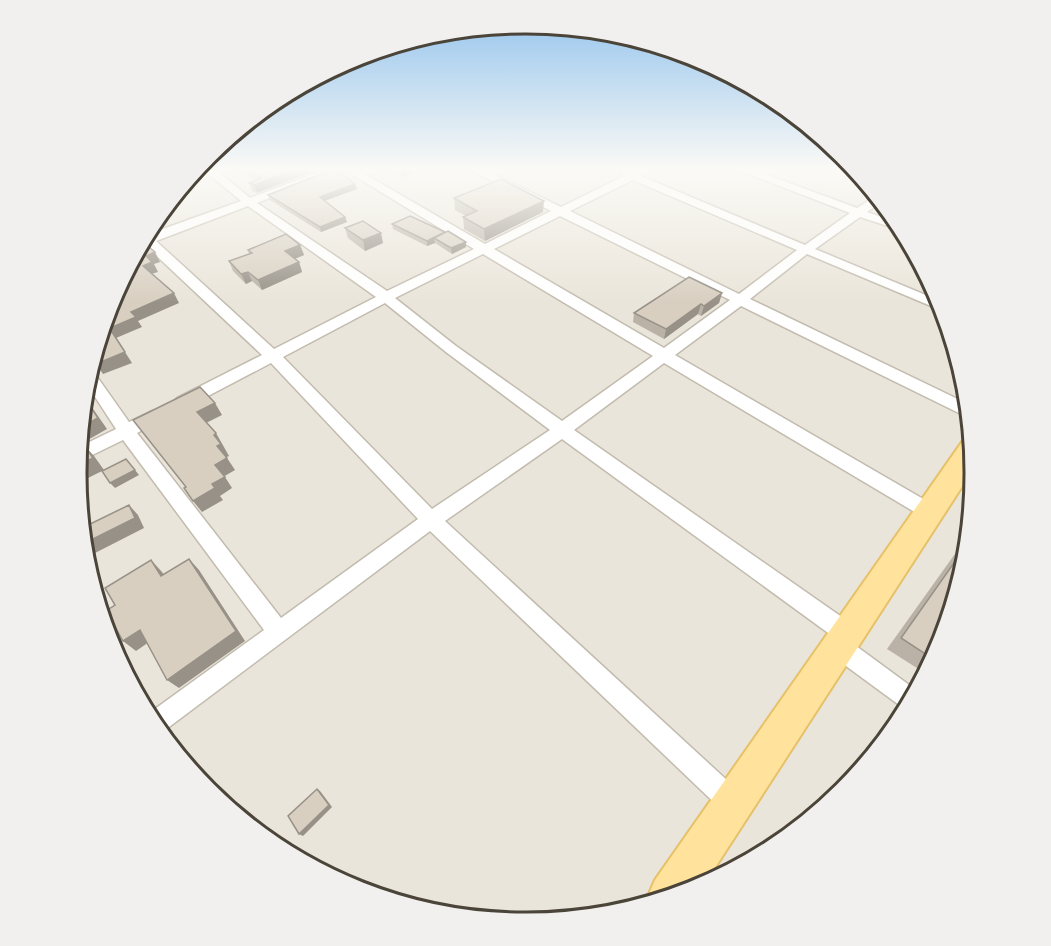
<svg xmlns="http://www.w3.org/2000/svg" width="1051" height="946" viewBox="0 0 1051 946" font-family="'IBM Plex Sans',sans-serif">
<rect width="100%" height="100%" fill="#f6f3ec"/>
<polygon fill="#eae5da" points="196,170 855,170 899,224 940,301 966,386 974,473 966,561 940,645 899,723 843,791 775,847 697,888 613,913 525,922 438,913 353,888 276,846 208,790 152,722 111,645 85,560 77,473 85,385 111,301 152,223"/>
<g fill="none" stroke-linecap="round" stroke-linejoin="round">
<defs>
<path id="minor" d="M204 170H216L250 198 324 170H339L257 203 387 291 474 249 345 170H358L485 244 551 211 471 170H485L561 207 624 176 620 173 621 171 650 170 641 176 805 245 850 213 738 170H754L857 208 876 196 881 202 867 212 898 223 903 231 860 217 815 249 940 301 943 311 807 254 750 299 968 404 969 418 741 306 675 355 937 507 939 512 937 517 930 520 923 517 664 363 574 430 856 627 859 634 856 641 852 643 916 690 906 710 831 655 828 647 831 639 835 638 562 439 445 521 742 794 746 803 742 812 733 816 724 812 430 531 161 733 148 714 264 630 123 440 78 462 79 447 116 429 86 383 90 370 93 371 129 422 152 411H164L166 415 164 419 137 433 281 618 418 519 271 363 189 406H177L175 402 177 398 262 355 145 245H141L146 235 241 201ZM633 180 797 250 739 294 570 211ZM248 206 376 297 274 349 156 241ZM560 216 730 300 664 348 494 249ZM483 254 653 356 562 421 456 346 395 298ZM385 303 446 352 550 430 432 509 283 357Z"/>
<polygon id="primary" points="971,439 974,468 705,883 651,902 648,896 655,880 962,442"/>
</defs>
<use href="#minor" stroke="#c2bbae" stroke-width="3"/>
<use href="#primary" stroke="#e6c16a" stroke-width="4"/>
<use href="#minor" fill="#fff" fill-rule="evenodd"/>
<use href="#primary" fill="#ffe39c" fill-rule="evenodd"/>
</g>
<g fill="#bab2a6">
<polygon points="239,170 317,170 257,193 252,191 249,183 255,180"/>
<polygon points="392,170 420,170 403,177"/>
<polygon points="355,184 357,189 325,201 345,217 347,222 321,232 270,200 268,195"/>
<polygon points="454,198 543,212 485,241 464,229 463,217 466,216 455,210"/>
<polygon points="392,224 466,242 466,247 452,254 435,243 427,246 393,229"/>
<polygon points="345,228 383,243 365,251 348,238"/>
<polygon points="300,245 304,255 295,259 299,262 302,272 262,290 252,281 246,284 233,271 229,261 249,254 248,250"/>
<polygon points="722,293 719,303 701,316 698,314 664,339 633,322 634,313"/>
<polygon points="968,542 966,561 940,645 931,662 920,670 887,649 957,551"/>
</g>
<g fill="#979187">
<polygon points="294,170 317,170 257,193 254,185"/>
<polygon points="403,170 420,170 403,177 402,171"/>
<polygon points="355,184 357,189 321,202 320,197"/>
<polygon points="544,201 543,212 485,241 484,229"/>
<polygon points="345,217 347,222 321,232 320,227"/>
<polygon points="157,218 162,227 148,232 152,223"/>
<polygon points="445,232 434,238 435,243 427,246 427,241"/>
<polygon points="381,233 383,243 365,251 363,240"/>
<polygon points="466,242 466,247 452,254 451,248"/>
<polygon points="300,245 304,255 289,261 285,251"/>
<polygon points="155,252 160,262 154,264 158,272 148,275 143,266 146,256"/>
<polygon points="299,262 302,272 262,290 258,280"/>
<polygon points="248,272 252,281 246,284 241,274"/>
<polygon points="174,293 179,303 138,321 142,327 116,338 132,363 103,374 96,364 108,342 101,333 131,312"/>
<polygon points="722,293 719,303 701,316 704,306"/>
<polygon points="701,304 698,314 664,339 666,329"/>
<polygon points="84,396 107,429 79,445 84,397"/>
<polygon points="215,403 222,415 204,424 197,412"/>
<polygon points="216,433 229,456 224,458 217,446 214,435"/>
<polygon points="84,445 94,456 104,470 80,482 77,479 77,466"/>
<polygon points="227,458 235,470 223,477 215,465"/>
<polygon points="126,459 139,475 115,488 110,483"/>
<polygon points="225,477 232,488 220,496 223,500 202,512 193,501 212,484"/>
<polygon points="129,505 138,515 144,528 95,553 85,543"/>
<polygon points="189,559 199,570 245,641 179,688 167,680"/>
<polygon points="151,560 162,572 172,587 161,576"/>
<polygon points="140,630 152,640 136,651 123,641"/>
<polygon points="317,789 320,791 332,807 303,836 299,834"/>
</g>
<g fill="#d8cfc1" stroke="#979187" stroke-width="1.5">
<polygon points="249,170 294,170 254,185 249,183 261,178"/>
<polygon points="331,170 337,170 355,184 320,197 345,217 320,227 268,195"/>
<polygon points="501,179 544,201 484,229 463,217 477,211 454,198"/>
<polygon points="410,216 445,232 427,241 392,224"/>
<polygon points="363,221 381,233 363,240 345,228"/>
<polygon points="448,231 466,242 451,248 434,238"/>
<polygon points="286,234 300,245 285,251 299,262 258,280 248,272 241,274 229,261 252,253 248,250"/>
<polygon points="143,242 155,252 146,256 152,262 143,266 174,293 131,312 136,317 101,332 111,301"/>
<polygon points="689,277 722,293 704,306 701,304 666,329 634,313"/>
<polygon points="112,332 125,352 96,364 93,359 100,337"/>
<polygon points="200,387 215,403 197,412 216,433 214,435 221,444 217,446 227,458 215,465 225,477 212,484 215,488 193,501 184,488 186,487 133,420"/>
<polygon points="84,397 98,418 81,427"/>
<polygon points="84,445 93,458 77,466 79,447"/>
<polygon points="126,459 135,470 110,483 102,471"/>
<polygon points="129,505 135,518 85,543 83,539 82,528"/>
<polygon points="968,543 966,561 940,645 933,659 901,638"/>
<polygon points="189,559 236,631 167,680 140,630 123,641 106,611 115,605 105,588 151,560 161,576"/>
<polygon points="317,789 329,805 299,834 288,816"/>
</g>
<linearGradient id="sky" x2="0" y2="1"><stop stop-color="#8fc1ec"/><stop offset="0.56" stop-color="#fbfaf6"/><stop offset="1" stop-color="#fbfaf6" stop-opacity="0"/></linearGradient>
<rect width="1051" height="303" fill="url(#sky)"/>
<path d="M0 0H1051V946H0ZM525 34H526A438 438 0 0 1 964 472V474A438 438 0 0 1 526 912H525A438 438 0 0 1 87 474V472A438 438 0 0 1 525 34Z" fill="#f1f0ef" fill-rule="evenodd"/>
<path fill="none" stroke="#4b4439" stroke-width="3" d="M525 34H526A438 438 0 0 1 964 472V474A438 438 0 0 1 526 912H525A438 438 0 0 1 87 474V472A438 438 0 0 1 525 34Z"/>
</svg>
